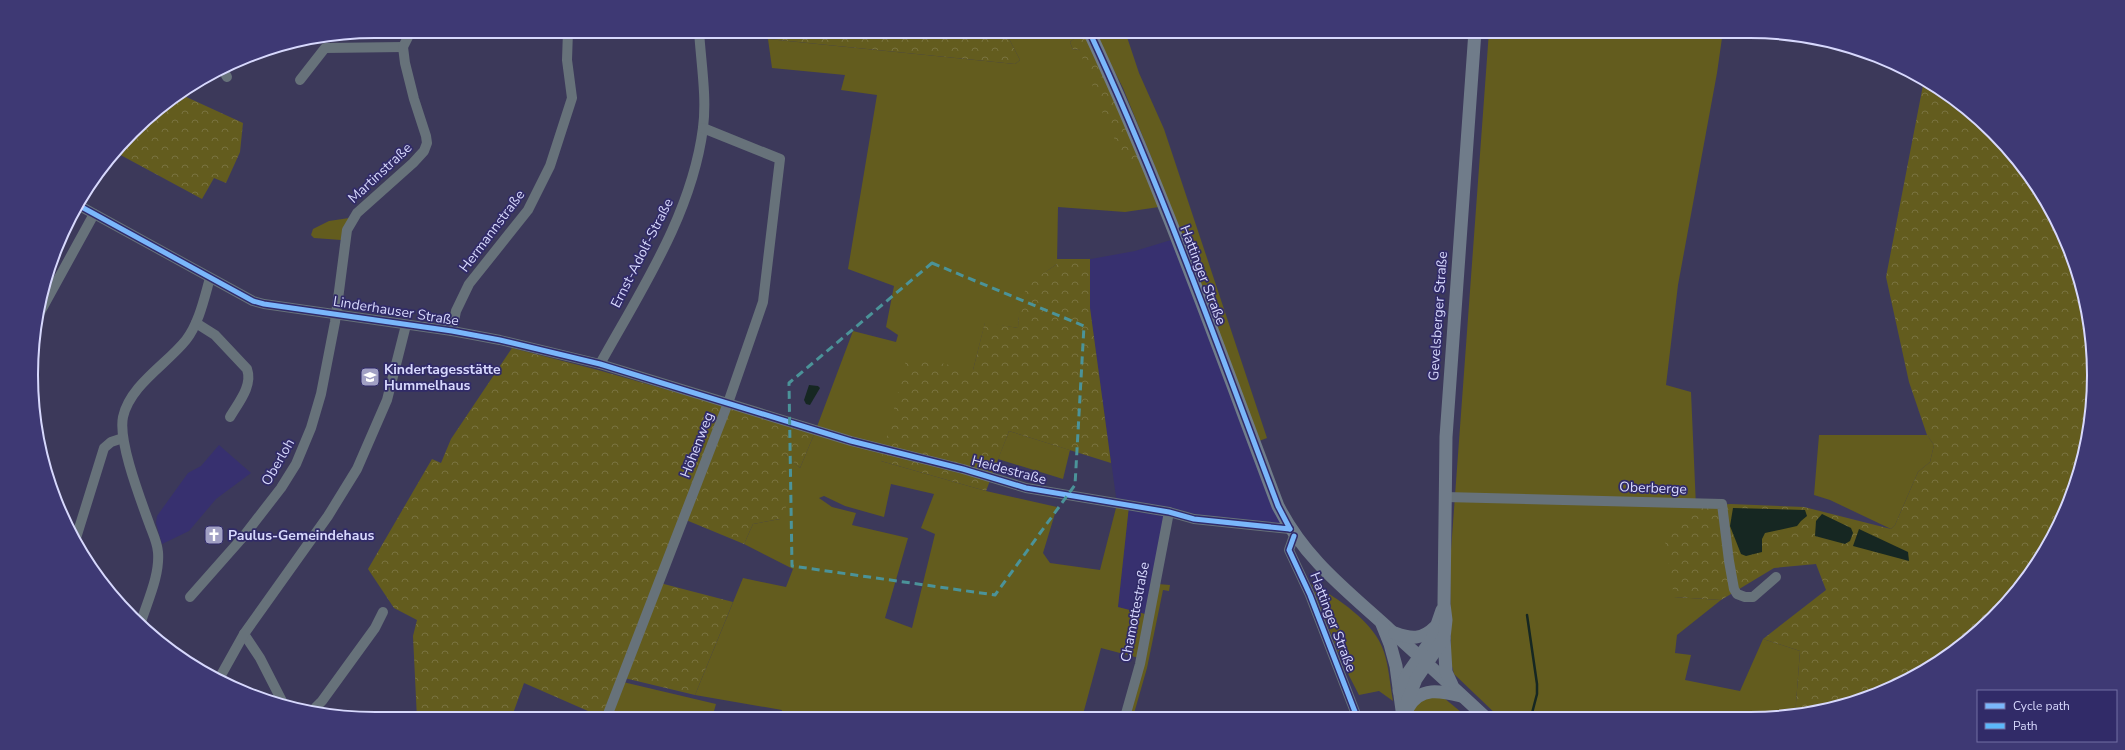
<svg xmlns="http://www.w3.org/2000/svg" width="2125" height="750" viewBox="0 0 2125 750" font-family="'Nunito Sans',sans-serif">
<defs>
<pattern id="forest-crowns" width="20" height="18" patternUnits="userSpaceOnUse"><rect width="20" height="18" fill="#635c1e"/><path d="M2 6a3 3 0 1 1 6 0M12 15a3 3 0 1 1 6 0" fill="none" stroke="#797340"/></pattern>
</defs>
<rect width="100%" height="100%" fill="#3c395a"/>
<g fill="#37306f">
<polygon points="1171,240 1281,523 1281,528 1169,512 1149,615 1118,607 1129,506 1117,504 1090,308 1090,260 1057,259 1091,259 1135,251"/>
<polygon points="219,445 251,473 216,499 189,531 162,544 156,523 157,516 188,473 201,466"/>
</g>
<g fill="#635c1e" fill-rule="evenodd">
<path d="M1005 31H1072L1075 38 1070 42 1073 50 1079 49 1141 163 1159 207 1125 212 1058 207 1057 264C1029 283 1020 294 1018 328L985 323 973 370 881 461 986 491 1057 507 1043 553 1050 563 1100 570 1117 504 1129 506 1118 607 1149 615 1139 658 1101 648 1082 718H780L782 710 695 695 743 578 786 587 793 569 744 544 753 524 780 519 783 453 800 468 815 432 853 331 896 342 898 335 886 327 894 286 848 269 877 95 841 90 845 75 772 68 768 39 1015 64 1020 60ZM891 484 934 494 921 528 935 534 912 628 885 618 908 538 852 525 856 513 832 507 819 498 824 496 845 506 884 517Z"/>
<polygon points="1094,31 1125,31 1139,73 1164,129 1267,438 1259,441 1152,159 1123,88"/>
<polygon points="1489,31 1723,31 1717,73 1678,285 1666,385 1691,392 1696,507 1674,597 1721,600 1677,635 1675,653 1691,655 1685,680 1740,691 1763,639 1800,651 1795,716 1499,717 1454,674 1451,662 1450,564"/>
<polygon points="349,218 343,229 341,240 314,238 311,235 313,229 329,221"/>
<polygon points="1009,431 1070,450 1063,479 998,459"/>
<polygon points="1819,435 1927,435 1934,445 1930,462 1918,472 1895,525 1891,529 1830,500 1814,495"/>
<path d="M1311 583C1337 598 1375 622 1384 652 1389 667 1390 685 1393 701L1379 691 1359 695 1342 662Z"/>
<polygon points="1158,584 1170,585 1169,591 1163,590 1147,668 1133,717 1128,717"/>
<polygon points="623,682 716,704 712,718 608,719"/>
<polygon points="1423,697 1444,698 1467,717 1408,717 1412,706"/>
</g>
<g fill="url(#forest-crowns)">
<polygon points="768,31 1005,31 1020,60 1015,64 769,39"/>
<polygon points="1072,31 1082,31 1104,75 1141,163 1129,166 1107,125 1079,49 1073,50 1070,42 1075,38"/>
<polygon points="1924,80 1959,102 2008,148 2048,203 2076,264 2091,330 2093,397 2082,464 2048,547 1977,633 1902,684 1795,716 1800,651 1763,639 1826,590 1816,564 1774,568 1721,600 1674,597 1665,541 1696,507 1730,504 1804,507 1891,529 1895,525 1918,472 1930,462 1934,445 1927,435 1909,382 1886,277"/>
<polygon points="182,95 243,123 240,152 226,183 214,178 202,199 115,152 148,117"/>
<path d="M1057 259H1090V308L1111 463 1009 431 986 491 881 461 907 356 973 370 985 322 1018 328C1020 289 1024 286 1057 264Z"/>
<polygon points="512,348 598,370 815,432 800,468 784,454 790,500 780,519 753,524 744,544 686,520 660,583 733,602 695,695 620,677 604,718 524,683 511,719 417,719 413,636 417,620 394,608 368,569 432,459 441,463 451,439"/>
</g>
<g fill="#162722">
<polygon points="809,385 818,386 820,388 810,405 806,404 804,400"/>
<polygon points="1733,508 1805,510 1807,516 1801,521 1797,526 1765,533 1762,539 1762,552 1746,556 1741,554 1730,526"/>
<polygon points="1822,514 1851,528 1853,533 1850,541 1845,544 1815,536 1816,521"/>
<polygon points="1859,529 1908,552 1909,561 1853,546"/>
</g>
<g fill="none" stroke-linecap="round" stroke-linejoin="round">
<polyline stroke="#162722" stroke-width="2.5" points="1527,615 1537,684 1537,694 1531,717"/>
<g stroke="#67727a" stroke-width="10">
<polyline points="223,70 227,77"/>
<polyline points="300,80 325,48 403,47"/>
<polyline points="78,205 253,301 264,304 452,331 500,340 600,364 851,441 963,469 1026,488 1169,512 1194,519 1290,529"/>
<polyline points="79,205 91,184"/>
<polyline points="39,314 94,214"/>
<path d="M196 323 215 335 247 369C253 386 238 403 230 417"/>
<polyline points="452,331 456,311 469,284 528,210 550,166 572,98 567,60 568,31"/>
<path d="M600 364C641 290 692 214 703 128 707 97 701 63 699 31"/>
<polyline points="1445,497 1722,504 1729,561 1734,589 1737,594 1745,597 1753,597 1776,577"/>
<polyline points="1294,536 1289,550 1310,595 1357,717"/>
<polyline points="76,538 104,448 111,442 123,438"/>
<polyline points="190,597 243,537 281,488 296,464 311,428 321,394 335,322 347,230 357,213 413,163 424,151 427,143 426,136 414,99 405,63 403,47 411,31"/>
<path d="M140 625C147 602 160 576 158 552 157 541 152 532 149 523 140 498 118 441 123 417 130 385 167 364 186 340 199 323 204 299 210 278"/>
<polyline points="244,634 260,658 285,707"/>
<polyline points="220,677 244,634 328,516 357,469 387,400 406,325"/>
<polyline points="312,711 322,701 375,628 383,612"/>
<polyline points="1125,717 1140,664 1169,512"/>
<polyline points="606,719 728,403 763,302 780,159 703,128"/>
</g>
<g stroke="#707c8a" stroke-width="13">
<path d="M1089 31C1161 185 1218 347 1278 506 1305 559 1345 589 1389 629 1421 658 1453 687 1485 717"/>
<polyline points="1382,624 1390,644 1396,666 1402,710"/>
<path d="M1395 633C1411 639 1422 640 1435 627"/>
<polyline points="1444,638 1446,672 1452,685"/>
<polyline points="1399,691 1408,673 1432,639 1442,610"/>
<path d="M1408 708C1420 686 1441 691 1461 696"/>
<polyline points="1403,713 1416,679 1444,638 1446,620 1444,604 1446,437 1475,31"/>
</g>
<polyline stroke="#5cb8fa" stroke-width="4" stroke-dasharray="8 4" stroke-linecap="butt" points="79,205 91,184"/>
<defs>
<g id="cycleway">
<path d="M1089 31C1161 185 1218 347 1278 506L1290 529"/>
<polyline points="78,205 253,301 264,304 452,331 500,340 600,364 851,441 963,469 1026,488 1169,512 1194,519 1290,529"/>
<polyline points="1294,536 1289,550 1310,595 1357,717"/>
</g>
</defs>
<use href="#cycleway" stroke="#312b68" stroke-width="8"/>
<use href="#cycleway" stroke="#7ab7fb" stroke-width="5"/>
</g>
<path fill="none" stroke="#4b9399" stroke-width="3" stroke-dasharray="8 5" stroke-linejoin="round" d="M932 263 1084 326 1075 485 995 595 792 566 789 383Z"/>
<defs>
<symbol id="school-square" viewBox="-11 -11 22 22"><rect x="-9" y="-9" width="18" height="18" rx="4" fill="#a1a0c4" stroke="#312b68"/><path d="M0-5L7-2L0 1L-7-2ZM-4 1L0 2.5L4 1V4Q0 6-4 4Z" fill="#fff"/></symbol>
<symbol id="church-square" viewBox="-11 -11 22 22"><rect x="-9" y="-9" width="18" height="18" rx="4" fill="#a1a0c4" stroke="#312b68"/><path d="M-1.2-6h2.4v3.5h3.3v2.4h-3.3V6h-2.4V-.1h-3.3v-2.4h3.3Z" fill="#fff"/></symbol>
</defs>
<g fill-rule="evenodd">
<use href="#school-square" x="359" y="366" width="22" height="22"/>
<use href="#church-square" x="203" y="524" width="22" height="22"/>
</g>
<g text-anchor="middle" dominant-baseline="central" stroke-width="3.5" stroke-linejoin="round" paint-order="stroke">
<g font-size="14" fill="#d7d8fd" stroke="#312b68">
<text transform="translate(380 173) rotate(-43)">Martinstraße</text>
<text transform="translate(492 231) rotate(-53)">Hermannstraße</text>
<text transform="translate(642 253) rotate(-63)">Ernst-Adolf-Straße</text>
<text transform="translate(1203 275) rotate(69)">Hattinger Straße</text>
<text transform="translate(396 311) rotate(9)">Linderhauser Straße</text>
<text transform="translate(1438 316) rotate(-86)">Gevelsberger Straße</text>
<text transform="translate(697 445) rotate(-69)">Höhenweg</text>
<text transform="translate(278 462) rotate(-60)">Oberloh</text>
<text transform="translate(1009 470) rotate(15)">Heidestraße</text>
<text transform="translate(1653 488) rotate(2)">Oberberge</text>
<text transform="translate(1135 612) rotate(-79)">Chamottestraße</text>
<text transform="translate(1333 622) rotate(69)">Hattinger Straße</text>
</g>
<g font-size="14" font-weight="bold" fill="#d7d8fd" stroke="#312b68" text-anchor="start">
<text x="384" y="369">Kindertagesstätte<tspan x="384" dy="16">Hummelhaus</tspan></text>
<text x="228" y="535">Paulus-Gemeindehaus</text>
</g>
</g>
<path d="M0 0H2125V750H0ZM375 38H1750A337 337 0 0 1 2087 375V375A337 337 0 0 1 1750 712H375A337 337 0 0 1 38 375V375A337 337 0 0 1 375 38Z" fill="#3e3974" fill-rule="evenodd"/>
<path fill="none" stroke="#d7d8fd" stroke-width="2" d="M375 38H1750A337 337 0 0 1 2087 375V375A337 337 0 0 1 1750 712H375A337 337 0 0 1 38 375V375A337 337 0 0 1 375 38Z"/>
<rect x="1977" y="690" width="140" height="52" fill="#312b68" stroke="#7370a4"/>
<rect x="1985" y="703" width="20" height="6" fill="#7ab7fb" stroke="#7370a4"/>
<text x="2013" y="710" font-size="12" fill="#d7d8fd">Cycle path</text>
<rect x="1985" y="723" width="20" height="6" fill="#5cb8fa" stroke="#7370a4"/>
<text x="2013" y="730" font-size="12" fill="#d7d8fd">Path</text>
</svg>
